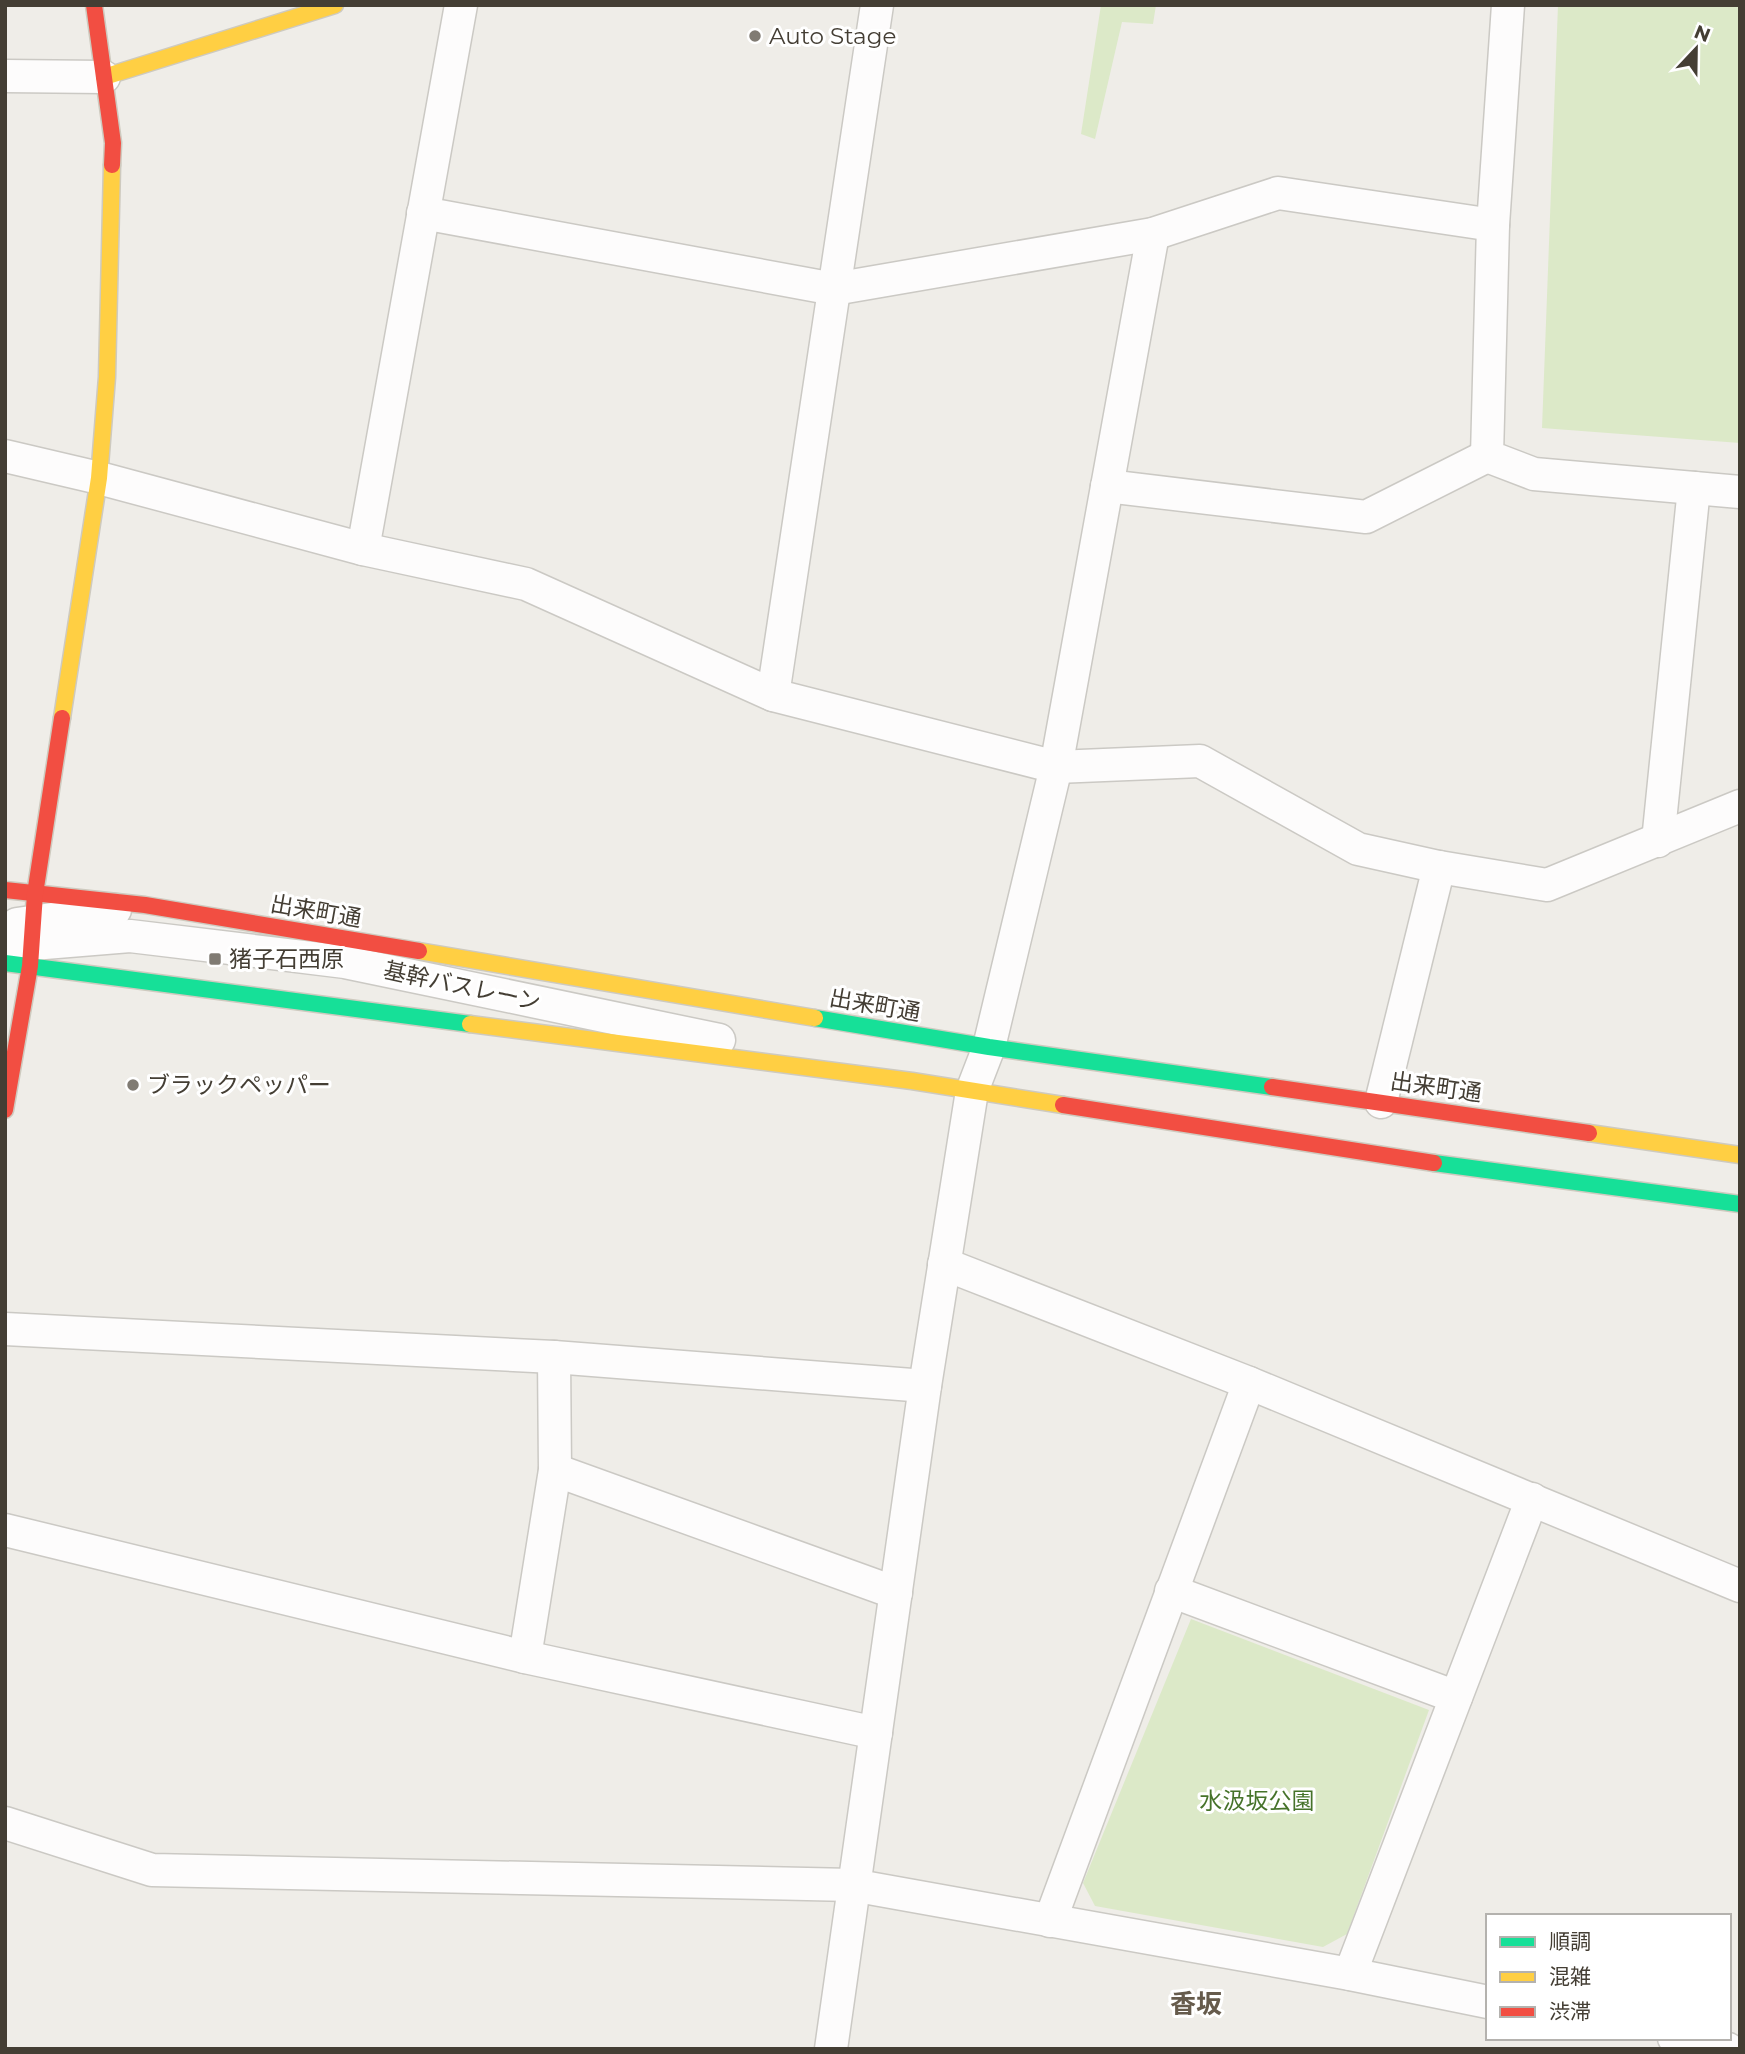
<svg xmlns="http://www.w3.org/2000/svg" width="1745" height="2054" viewBox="0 0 1745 2054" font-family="Montserrat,'Noto Sans JP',sans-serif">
<rect width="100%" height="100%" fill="#efede8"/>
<g fill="#dce9c8">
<polygon points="1101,5 1156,5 1153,24 1122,22 1095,139 1081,134"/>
<polygon points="1558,5 1740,5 1740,443 1542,428"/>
<polygon points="1191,1619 1429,1710 1347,1934 1323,1947 1095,1906 1083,1883"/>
</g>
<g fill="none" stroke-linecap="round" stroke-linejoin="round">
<defs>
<g id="street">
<polyline points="1508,5 1493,225 1487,456 1534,474 1740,492"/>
<polyline points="5,76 104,77"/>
<polyline points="423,213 834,289 1153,234 1278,193 1493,225"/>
<polyline points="5,456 99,478 363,549 526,584 773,695 1056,767 1200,761 1358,849 1439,867 1547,885 1740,806"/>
<polyline points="1107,486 1366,517 1487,456"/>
<polyline points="363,549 461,5"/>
<polyline points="773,695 877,5"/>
<polyline points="1658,841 1694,488"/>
<polyline points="17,924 115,910"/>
<polyline points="8,946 130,936 345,962 719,1040"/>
<polyline points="1381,1102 1439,867"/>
<polyline points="944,1264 1249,1383 1740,1586"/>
<polyline points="5,1329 554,1357 925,1386"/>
<polyline points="555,1470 896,1593"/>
<polyline points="5,1530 525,1657 876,1733"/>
<polyline points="1171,1591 1456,1697"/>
<polyline points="525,1657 555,1470 554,1357"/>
<polyline points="5,1823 152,1870 852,1885 1350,1974 1488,2002"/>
<polyline points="1050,1921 1249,1383"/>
<polyline points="1350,1974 1532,1499"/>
<polyline points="1674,2038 1728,2049"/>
<polyline points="831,2049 925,1386 972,1091 989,1047 1056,767 1153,234"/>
</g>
<g id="fast">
<polyline points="5,963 470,1024"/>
<polyline points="815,1018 989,1047 1272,1087"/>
<polyline points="1434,1163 1740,1204"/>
</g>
<g id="slow">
<polyline points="104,77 335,5"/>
<polyline points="62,718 99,478 107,377 112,165"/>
<polyline points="419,951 815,1018"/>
<polyline points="470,1024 912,1081 1063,1105"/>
<polyline points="1589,1133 1740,1155"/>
</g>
<g id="jam">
<polyline points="94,5 113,143 112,165"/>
<polyline points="5,890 145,905 419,951"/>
<polyline points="1272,1087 1589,1133"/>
<polyline points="1063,1105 1434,1163"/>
<polyline points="5,1110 30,966 35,894 62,718"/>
</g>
</defs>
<use href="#street" stroke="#cbc9c4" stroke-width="35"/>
<use href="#fast" stroke="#cecabf" stroke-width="19"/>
<use href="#slow" stroke="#cecabf" stroke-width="19"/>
<use href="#jam" stroke="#cecabf" stroke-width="19"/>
<use href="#street" stroke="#fdfcfc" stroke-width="32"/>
<use href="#fast" stroke="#16e098" stroke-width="16"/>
<use href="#slow" stroke="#ffcf43" stroke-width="16"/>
<use href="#jam" stroke="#f24e42" stroke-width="16"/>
</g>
<g fill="#807b73" stroke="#fff" stroke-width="2.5">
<circle cx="755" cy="36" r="7"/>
<rect x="208" y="952" width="14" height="14" rx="3.5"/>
<circle cx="133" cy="1085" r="7"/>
</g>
<g text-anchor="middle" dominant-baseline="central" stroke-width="6" stroke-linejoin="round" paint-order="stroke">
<g font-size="23" fill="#443e34" stroke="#fff" text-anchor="start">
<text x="769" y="36">Auto Stage</text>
<text x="229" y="959">猪子石西原</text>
<text x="147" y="1085">ブラックペッパー</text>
</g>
<g font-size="23" fill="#443e34" stroke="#fff">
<text transform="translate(316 911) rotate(10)">出来町通</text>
<text transform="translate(462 986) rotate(12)">基幹バスレーン</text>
<text transform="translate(875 1005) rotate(10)">出来町通</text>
<text transform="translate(1436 1087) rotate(8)">出来町通</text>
</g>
<g font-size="23" fill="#46732a" stroke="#fff">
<text x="1257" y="1801">水汲坂公園</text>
</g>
<g font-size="26" font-weight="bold" fill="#665b4c" stroke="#fff">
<text x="1196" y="2004">香坂</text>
</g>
</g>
<rect width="1745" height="2054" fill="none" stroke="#443e34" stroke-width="14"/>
<rect x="1486" y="1914" width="245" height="126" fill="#ffffff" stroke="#b4b2ae" stroke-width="2"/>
<rect x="1500" y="1937" width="35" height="10" fill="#16e098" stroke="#b4b2ae" stroke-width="2"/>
<text x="1549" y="1949" font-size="21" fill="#443e34">順調</text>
<rect x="1500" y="1972" width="35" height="10" fill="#ffcf43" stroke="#b4b2ae" stroke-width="2"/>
<text x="1549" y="1984" font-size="21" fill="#443e34">混雑</text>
<rect x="1500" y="2007" width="35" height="10" fill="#f24e42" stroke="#b4b2ae" stroke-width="2"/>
<text x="1549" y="2019" font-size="21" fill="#443e34">渋滞</text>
<g transform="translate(1696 49) rotate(22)" stroke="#ffffff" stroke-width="5" paint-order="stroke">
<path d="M0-5L12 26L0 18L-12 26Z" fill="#443e34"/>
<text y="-10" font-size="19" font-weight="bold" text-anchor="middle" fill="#443e34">N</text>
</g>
</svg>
